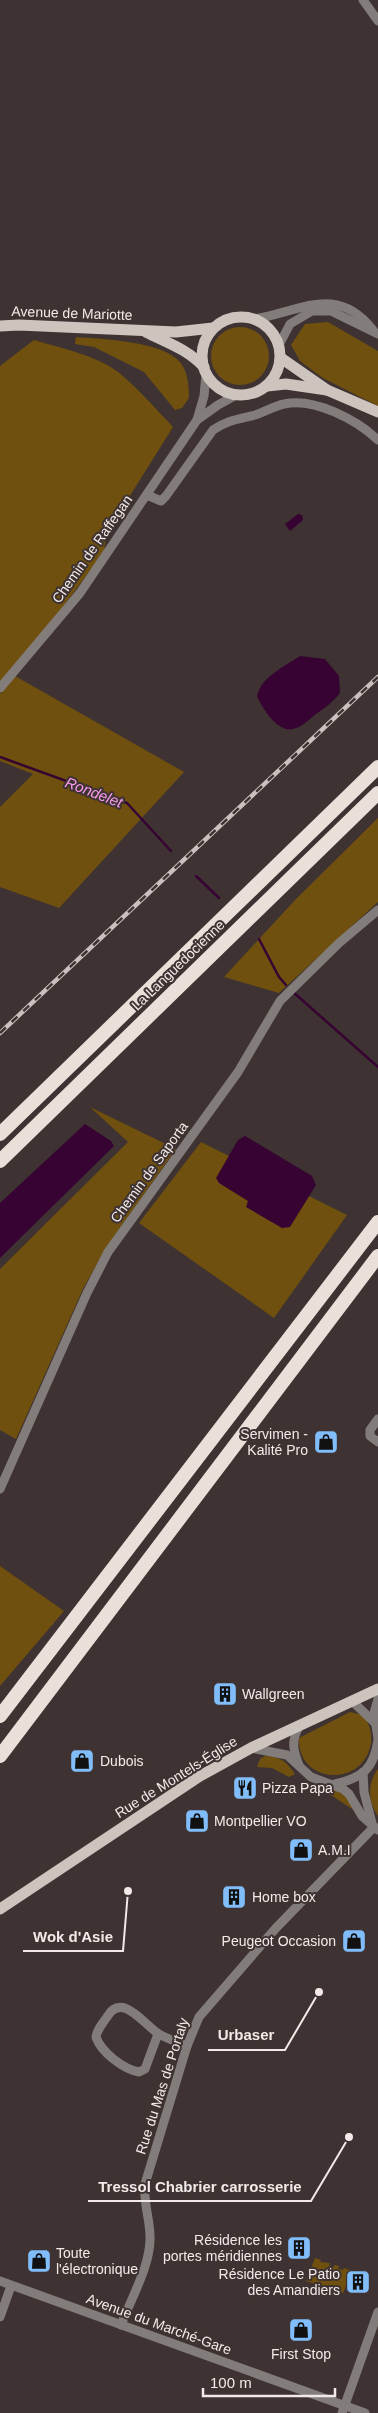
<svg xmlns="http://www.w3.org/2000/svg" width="378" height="2413" viewBox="0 0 378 2413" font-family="Helvetica,sans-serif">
<rect width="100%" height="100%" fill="#3e3332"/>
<g fill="#6f500e">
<polygon points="328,322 378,351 378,406 323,378 300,361 291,345 305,324"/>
<circle cx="240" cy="356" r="29"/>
<path d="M76 337C102 339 162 341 180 362 188 371 189 387 189 398L182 408 175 410 144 372 94 347 75 344Z"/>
<path d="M34 340C60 348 96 355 118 372 138 388 155 408 173 427L106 534 104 552 56 616 0 683V366Z"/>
<polygon points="15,676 184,772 59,908 0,887 0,807 33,774 0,761 0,694"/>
<polygon points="378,818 378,902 279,993 224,977 296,899"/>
<polygon points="90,1107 176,1149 105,1249 83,1289 16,1439 0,1430 0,1269 128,1142"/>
<polygon points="201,1142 347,1215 274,1318 139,1223"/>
<polygon points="0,1566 64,1611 0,1686"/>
<path d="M350 1712 362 1715C370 1723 372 1733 371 1743 364 1788 297 1785 299 1738Z"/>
<path d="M265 1756C280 1756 287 1762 295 1774L289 1777 272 1768 257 1767 260 1759Z"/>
<path d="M378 1769V1816C368 1802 367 1783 378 1769Z"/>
<path d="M322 1789C340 1788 347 1796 355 1811Z"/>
<polygon points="315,2258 321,2260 320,2262 330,2263 329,2265 333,2267 335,2265 339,2266 338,2269 343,2270 344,2268 352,2271 343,2293 306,2281"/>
</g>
<g fill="#360332">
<polygon points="298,514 302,515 303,520 290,531 285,524"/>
<path d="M300 656 325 659 339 676 340 693C333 702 325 708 316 714 309 720 302 727 293 729 278 733 262 708 257 696 262 676 284 667 300 656Z"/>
<polygon points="85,1124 111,1141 114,1146 0,1258 0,1203"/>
<polygon points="245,1136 312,1176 316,1185 290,1227 282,1228 246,1207 248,1201 219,1183 216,1178 238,1140"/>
</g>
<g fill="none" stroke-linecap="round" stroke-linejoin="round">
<g stroke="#360332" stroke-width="2.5">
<polyline points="0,757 127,803 171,851"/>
<polyline points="196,876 219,898"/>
<polyline points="259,939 279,977 286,985"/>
<polyline points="293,992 378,1067"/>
</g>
<g stroke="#827d7b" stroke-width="9">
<polyline points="363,0 378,21"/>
<path d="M254 319C300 312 336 283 373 330"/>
<polyline points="279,345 290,324 312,311 331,311 378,334"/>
<polyline points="197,420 218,405 236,395"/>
<path d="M147 495 161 501 166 496 213 430C227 420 240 419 255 415 265 412 274 406 284 404 314 397 357 420 378 440"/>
<polyline points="0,688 80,593 197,420 204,396 206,374"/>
<polyline points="378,1419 370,1430 370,1436 378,1442"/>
<polyline points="0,1489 87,1293 108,1252 238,1072 280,1001 339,943 378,910"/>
<polyline points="378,1699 374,1713 378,1738"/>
<polyline points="352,1701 374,1722"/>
<polyline points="251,1748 287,1755 311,1777 343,1789 349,1794 362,1816 378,1830"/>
<path d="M299 1765C293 1751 291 1740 299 1727"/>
<polyline points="363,1772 364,1792 372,1823"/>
<path d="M335 1784C363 1778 374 1768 378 1740"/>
<path d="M158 2034 145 2069 139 2072C123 2069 101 2052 96 2037 97 2029 103 2023 107 2017 122 1991 144 2025 159 2034 167 2039 178 2042 187 2046"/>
<polyline points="0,2281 365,2413"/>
<polyline points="0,2317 11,2286"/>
<path d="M121 2325C131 2299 151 2264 150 2237 150 2219 143 2202 145 2184L187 2046 199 2017 276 1928 374 1827"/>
<polyline points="342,2413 378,2312"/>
</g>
<g stroke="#cec4be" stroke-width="11">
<circle cx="241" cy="356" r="39"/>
<polyline points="0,326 19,325 176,332 213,328"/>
<path d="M146 332C168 343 187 349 204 367"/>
<polyline points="281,358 327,390 378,412"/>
<polyline points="267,386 286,384 327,390"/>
<polyline points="0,1909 200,1776 251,1748 378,1689"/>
</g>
<g stroke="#ebe0d9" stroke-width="14">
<polyline points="0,1134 378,767"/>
<polyline points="0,1161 378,793"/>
<polyline points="0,1716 378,1222"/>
<polyline points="0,1756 378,1256"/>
</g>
<defs>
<polyline id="rail" points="0,1033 378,677"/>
</defs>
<use href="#rail" stroke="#c9c0bf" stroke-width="4.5"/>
<use href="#rail" stroke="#3e3332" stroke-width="2.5" stroke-dasharray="8" stroke-linecap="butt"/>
</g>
<defs>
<symbol id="shop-square" viewBox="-11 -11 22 22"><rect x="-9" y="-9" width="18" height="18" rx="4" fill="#80bdfa" stroke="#3e3332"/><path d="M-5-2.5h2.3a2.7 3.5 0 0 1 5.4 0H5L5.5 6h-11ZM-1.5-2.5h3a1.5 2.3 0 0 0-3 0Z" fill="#111"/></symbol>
<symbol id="building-square" viewBox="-11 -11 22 22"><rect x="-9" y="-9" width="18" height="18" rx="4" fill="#80bdfa" stroke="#3e3332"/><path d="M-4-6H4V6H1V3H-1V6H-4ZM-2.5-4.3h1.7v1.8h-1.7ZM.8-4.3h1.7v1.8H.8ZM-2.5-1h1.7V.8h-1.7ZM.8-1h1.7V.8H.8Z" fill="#111"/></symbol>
<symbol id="restaurant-square" viewBox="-11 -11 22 22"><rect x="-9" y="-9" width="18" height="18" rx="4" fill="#80bdfa" stroke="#3e3332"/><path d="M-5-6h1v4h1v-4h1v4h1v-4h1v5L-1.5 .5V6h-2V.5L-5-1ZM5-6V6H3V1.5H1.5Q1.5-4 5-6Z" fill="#111"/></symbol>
</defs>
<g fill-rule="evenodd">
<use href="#shop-square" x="312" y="1428" width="28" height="28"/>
<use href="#building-square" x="211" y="1680" width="28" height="28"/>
<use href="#shop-square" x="68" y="1747" width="28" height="28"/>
<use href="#restaurant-square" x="231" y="1774" width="28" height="28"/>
<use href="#shop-square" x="183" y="1807" width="28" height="28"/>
<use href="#shop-square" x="287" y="1836" width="28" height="28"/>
<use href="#building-square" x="220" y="1883" width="28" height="28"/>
<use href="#shop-square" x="340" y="1927" width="28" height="28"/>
<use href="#building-square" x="285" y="2234" width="28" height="28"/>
<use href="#shop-square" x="25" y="2247" width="28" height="28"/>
<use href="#building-square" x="344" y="2268" width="28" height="28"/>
<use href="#shop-square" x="287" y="2316" width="28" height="28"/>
</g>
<g text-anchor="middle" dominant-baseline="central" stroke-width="4" stroke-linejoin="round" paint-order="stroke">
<g font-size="14" fill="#f2eae9" stroke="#3e3332">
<text transform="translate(72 313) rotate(2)">Avenue de Mariotte</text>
<text transform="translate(92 549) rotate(-55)">Chemin de Raffegan</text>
<text transform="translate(178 965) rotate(-44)">La Languedocienne</text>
<text transform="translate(149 1172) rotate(-54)">Chemin de Saporta</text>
<text transform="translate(176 1777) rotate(-32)">Rue de Montels-Église</text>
<text transform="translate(162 2086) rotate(-72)">Rue du Mas de Portaly</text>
<text transform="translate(159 2324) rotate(20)">Avenue du Marché-Gare</text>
</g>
<g font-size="14" fill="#f2eae9" stroke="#3e3332" text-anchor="start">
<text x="308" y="1434" text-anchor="end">Servimen -<tspan x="308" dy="16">Kalité Pro</tspan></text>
<text x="242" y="1694">Wallgreen</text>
<text x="100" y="1761">Dubois</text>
<text x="262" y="1788">Pizza Papa</text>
<text x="214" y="1821">Montpellier VO</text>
<text x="318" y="1850">A.M.I</text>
<text x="252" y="1897">Home box</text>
<text x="336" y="1941" text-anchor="end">Peugeot Occasion</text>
<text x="282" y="2240" text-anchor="end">Résidence les<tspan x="282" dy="16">portes méridiennes</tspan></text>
<text x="56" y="2253">Toute<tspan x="56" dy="16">l'électronique</tspan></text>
<text x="340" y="2274" text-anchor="end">Résidence Le Patio<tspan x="340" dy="16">des Amandiers</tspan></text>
<text x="301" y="2354" text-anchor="middle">First Stop</text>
</g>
<g font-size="15" font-style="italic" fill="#fa9bee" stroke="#3e3332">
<text transform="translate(94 792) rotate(21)">Rondelet</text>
</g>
</g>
<path fill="none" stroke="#f2eae9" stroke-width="2" d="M128 1891L123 1951H23M319 1992L285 2050H208M349 2137L311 2201H88"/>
<g fill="#f2eae9" stroke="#3e3332" stroke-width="2">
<circle cx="128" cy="1891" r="5"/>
<circle cx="319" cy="1992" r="5"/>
<circle cx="349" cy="2137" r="5"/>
</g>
<g font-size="15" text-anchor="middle" font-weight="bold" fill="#f2eae9" stroke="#3e3332" stroke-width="4" stroke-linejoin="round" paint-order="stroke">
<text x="73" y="1942">Wok d'Asie</text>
<text x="246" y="2040">Urbaser</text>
<text x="200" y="2192">Tressol Chabrier carrosserie</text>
</g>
<path d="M203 2388v8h132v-8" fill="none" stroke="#f2eae9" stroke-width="2.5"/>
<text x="210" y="2388" font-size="15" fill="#f2eae9" stroke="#3e3332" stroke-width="4" paint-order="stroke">100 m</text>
</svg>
